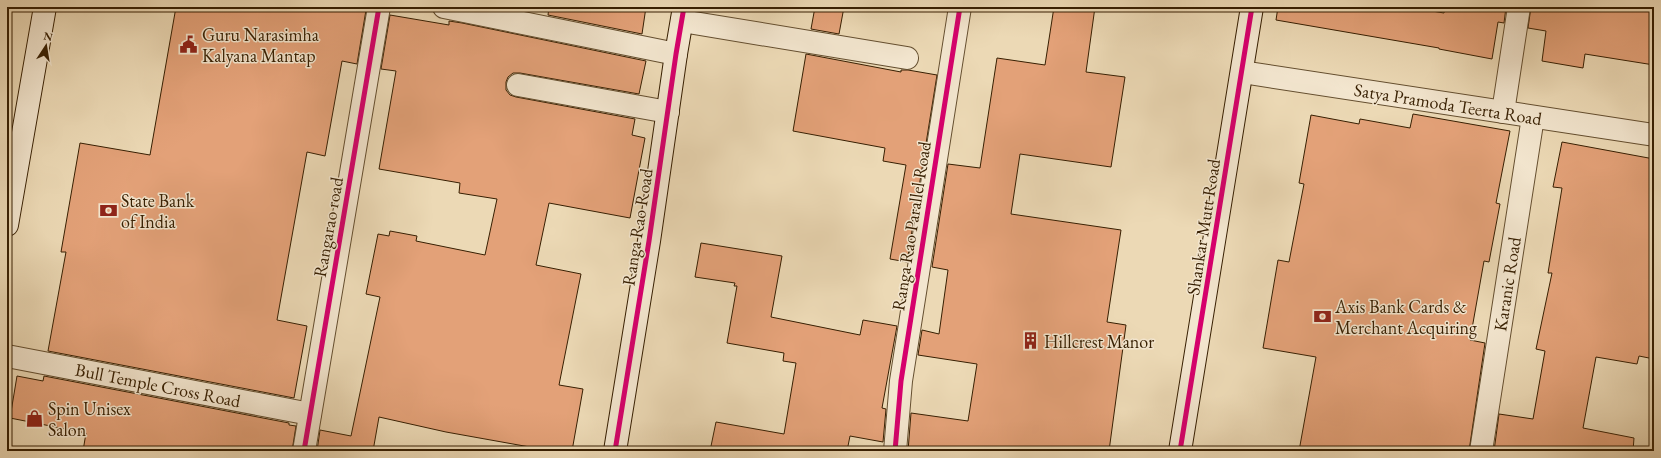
<svg xmlns="http://www.w3.org/2000/svg" width="1661" height="458" viewBox="0 0 1661 458" font-family="'EB Garamond',serif">
<rect width="100%" height="100%" fill="#ecd9b5"/>
<filter id="stains"><feTurbulence type="fractalNoise" baseFrequency=".005" numOctaves="4"/><feColorMatrix values="0 0 0 0 .2 0 0 0 0 .09 0 0 0 0 .02 0 0 0 .5 -.17"/></filter>
<radialGradient id="worn" r=".72"><stop offset=".6" stop-color="#630" stop-opacity="0"/><stop offset="1" stop-color="#630" stop-opacity=".3"/></radialGradient>
<g fill="#e3a178" stroke="#371f02">
<polygon points="176,7 345,7 366,10 357,64 342,61 325,156 307,152 277,320 307,326 294,398 48,351 66,252 61,252 80,143 150,155"/>
<polygon points="549,7 646,7 642,34 548,15"/>
<polygon points="815,7 844,7 839,34 811,29"/>
<polygon points="1054,7 1095,7 1086,72 1125,77 1111,167 1020,154 1011,214 1121,230 1107,322 1126,325 1109,451 908,451 911,413 968,421 977,364 918,355 922,330 939,334 948,270 932,267 948,164 980,168 997,58 1045,65"/>
<polygon points="1278,7 1408,7 1444,13 1445,7 1506,7 1504,23 1498,22 1492,59 1439,49 1439,48 1276,20"/>
<polygon points="1531,7 1654,7 1654,65 1585,54 1583,68 1542,61 1546,31 1528,28"/>
<polygon points="390,15 449,25 449,21 462,23 646,61 639,94 520,73 513,73 508,77 506,82 506,90 510,95 516,97 635,119 632,135 645,138 630,218 549,203 536,265 581,274 559,385 583,389 572,451 552,451 446,432 379,417 373,451 317,451 320,430 351,436 380,297 366,294 378,234 389,236 390,231 417,236 416,241 485,255 497,199 459,193 460,183 379,169 396,71 381,69"/>
<polygon points="806,54 901,72 901,70 908,70 937,75 907,262 890,259 906,165 883,161 885,148 793,131"/>
<polygon points="1413,114 1510,131 1496,203 1500,204 1489,262 1484,261 1470,340 1485,343 1469,451 1299,451 1316,357 1263,348 1278,260 1289,262 1304,184 1299,183 1311,115 1359,124 1360,119 1410,128"/>
<polygon points="1562,142 1654,159 1650,184 1654,185 1654,359 1639,356 1637,364 1596,357 1583,428 1634,438 1633,451 1494,451 1499,414 1533,419 1545,351 1536,349 1552,273 1548,273 1562,188 1553,187"/>
<polygon points="701,243 782,256 771,317 860,335 863,320 897,326 882,408 886,409 883,442 850,436 847,451 710,451 716,422 784,434 796,363 783,361 784,353 727,343 737,286 734,286 735,283 695,277"/>
<polygon points="17,376 43,381 44,376 289,423 289,425 296,426 292,451 83,451 86,433 10,418"/>
</g>
<g fill="none" stroke-linecap="round" stroke-linejoin="round">
<defs>
<g id="street">
<polyline points="444,7 676,54"/>
<polyline points="682,21 907,58"/>
<polyline points="1242,72 1654,135"/>
<polyline points="518,85 668,112"/>
<polyline points="1503,112 1519,7"/>
<polyline points="7,356 310,414"/>
<polyline points="304,451 379,7"/>
<polyline points="895,451 901,381 960,7"/>
<polyline points="1481,451 1533,117"/>
</g>
<g id="secondary">
<polyline points="7,225 45,7"/>
<polyline points="615,451 649,241 676,54 684,7"/>
<polyline points="1180,451 1252,7"/>
</g>
</defs>
<use href="#street" stroke="#644e2f" stroke-width="24"/>
<use href="#secondary" stroke="#371f02" stroke-width="24"/>
<use href="#street" stroke="#f3e6cf" stroke-width="22"/>
<use href="#secondary" stroke="#f3e6cf" stroke-width="22"/>
<defs>
<g id="cycleway">
<polyline points="304,451 379,7"/>
<polyline points="615,451 649,241 676,54 684,7"/>
<polyline points="895,451 901,381 960,7"/>
<polyline points="1180,451 1252,7"/>
</g>
</defs>
<use href="#cycleway" stroke="#f3e6cf" stroke-width="8"/>
<use href="#cycleway" stroke="#d6006c" stroke-width="5"/>
</g>
<defs>
<symbol id="civic-bare" viewBox="-9 -9 18 18"><path d="M-.6-6.5H3V-4.5H.6V-3L4-1V1h2V6H-6V1h2V-1L-.6-3ZM-1.2 2.5V6h2.4V2.5Z" fill="#8f2418" stroke="#f3e6cf" stroke-width="2.5" paint-order="stroke"/></symbol>
<symbol id="bank-bare" viewBox="-9 -9 18 18"><path d="M-6-4H6V4H-6ZM0-2.3a2.3 2.3 0 1 0 0 4.6a2.3 2.3 0 1 0 0-4.6Z" fill="#8f2418" stroke="#f3e6cf" stroke-width="2.5" paint-order="stroke"/></symbol>
<symbol id="building-bare" viewBox="-9 -9 18 18"><path d="M-4-6H4V6H1V3H-1V6H-4ZM-2.5-4.3h1.7v1.8h-1.7ZM.8-4.3h1.7v1.8H.8ZM-2.5-1h1.7V.8h-1.7ZM.8-1h1.7V.8H.8Z" fill="#8f2418" stroke="#f3e6cf" stroke-width="2.5" paint-order="stroke"/></symbol>
<symbol id="shop-bare" viewBox="-9 -9 18 18"><path d="M-5-2.5h2.3a2.7 3.5 0 0 1 5.4 0H5L5.5 6h-11ZM-1.5-2.5h3a1.5 2.3 0 0 0-3 0Z" fill="#8f2418" stroke="#f3e6cf" stroke-width="2.5" paint-order="stroke"/></symbol>
</defs>
<g fill-rule="evenodd">
<use href="#civic-bare" x="176" y="32" width="25" height="25"/>
<use href="#bank-bare" x="96" y="198" width="25" height="25"/>
<use href="#bank-bare" x="1310" y="304" width="25" height="25"/>
<use href="#building-bare" x="1018" y="328" width="25" height="25"/>
<use href="#shop-bare" x="22" y="406" width="25" height="25"/>
</g>
<g text-anchor="middle" dominant-baseline="central" stroke-width="3" stroke-linejoin="round" paint-order="stroke">
<g font-size="18" fill="#371f02" stroke="#f3e6cf" text-anchor="start">
<text x="202" y="34">Guru Narasimha<tspan x="202" dy="21">Kalyana Mantap</tspan></text>
<text x="121" y="200">State Bank<tspan x="121" dy="21">of India</tspan></text>
<text x="1335" y="306">Axis Bank Cards &amp;<tspan x="1335" dy="21">Merchant Acquiring</tspan></text>
<text x="1044" y="341">Hillcrest Manor</text>
<text x="48" y="408">Spin Unisex<tspan x="48" dy="21">Salon</tspan></text>
</g>
<g font-size="18" fill="#371f02" stroke="#f3e6cf">
<text transform="translate(1448 104) rotate(9)">Satya Pramoda Teerta Road</text>
<text transform="translate(911 226) rotate(-81)">Ranga Rao Parallel Road</text>
<text transform="translate(328 227) rotate(-80)">Rangarao road</text>
<text transform="translate(637 227) rotate(-81)">Ranga Rao Road</text>
<text transform="translate(1203 227) rotate(-81)">Shankar Mutt Road</text>
<text transform="translate(1507 284) rotate(-81)">Karanic Road</text>
<text transform="translate(158 385) rotate(11)">Bull Temple Cross Road</text>
</g>
</g>
<rect width="1661" height="458" fill="none" stroke="#ecd9b5" stroke-width="24"/>
<rect x="8" y="8" width="1645" height="442" fill="none" stroke="#371f02" stroke-width="2"/>
<rect x="12" y="12" width="1637" height="434" fill="none" stroke="#371f02"/>
<g transform="translate(46 46) rotate(12)" stroke="#f3e6cf" stroke-width="3" paint-order="stroke">
<path d="M0-3L7 15L0 10L-7 15Z" fill="#371f02"/>
<text y="-6" font-size="11" font-weight="bold" text-anchor="middle" fill="#371f02">N</text>
</g>
<rect width="100%" height="100%" filter="url(#stains)"/>
<rect width="100%" height="100%" fill="url(#worn)"/>
</svg>
